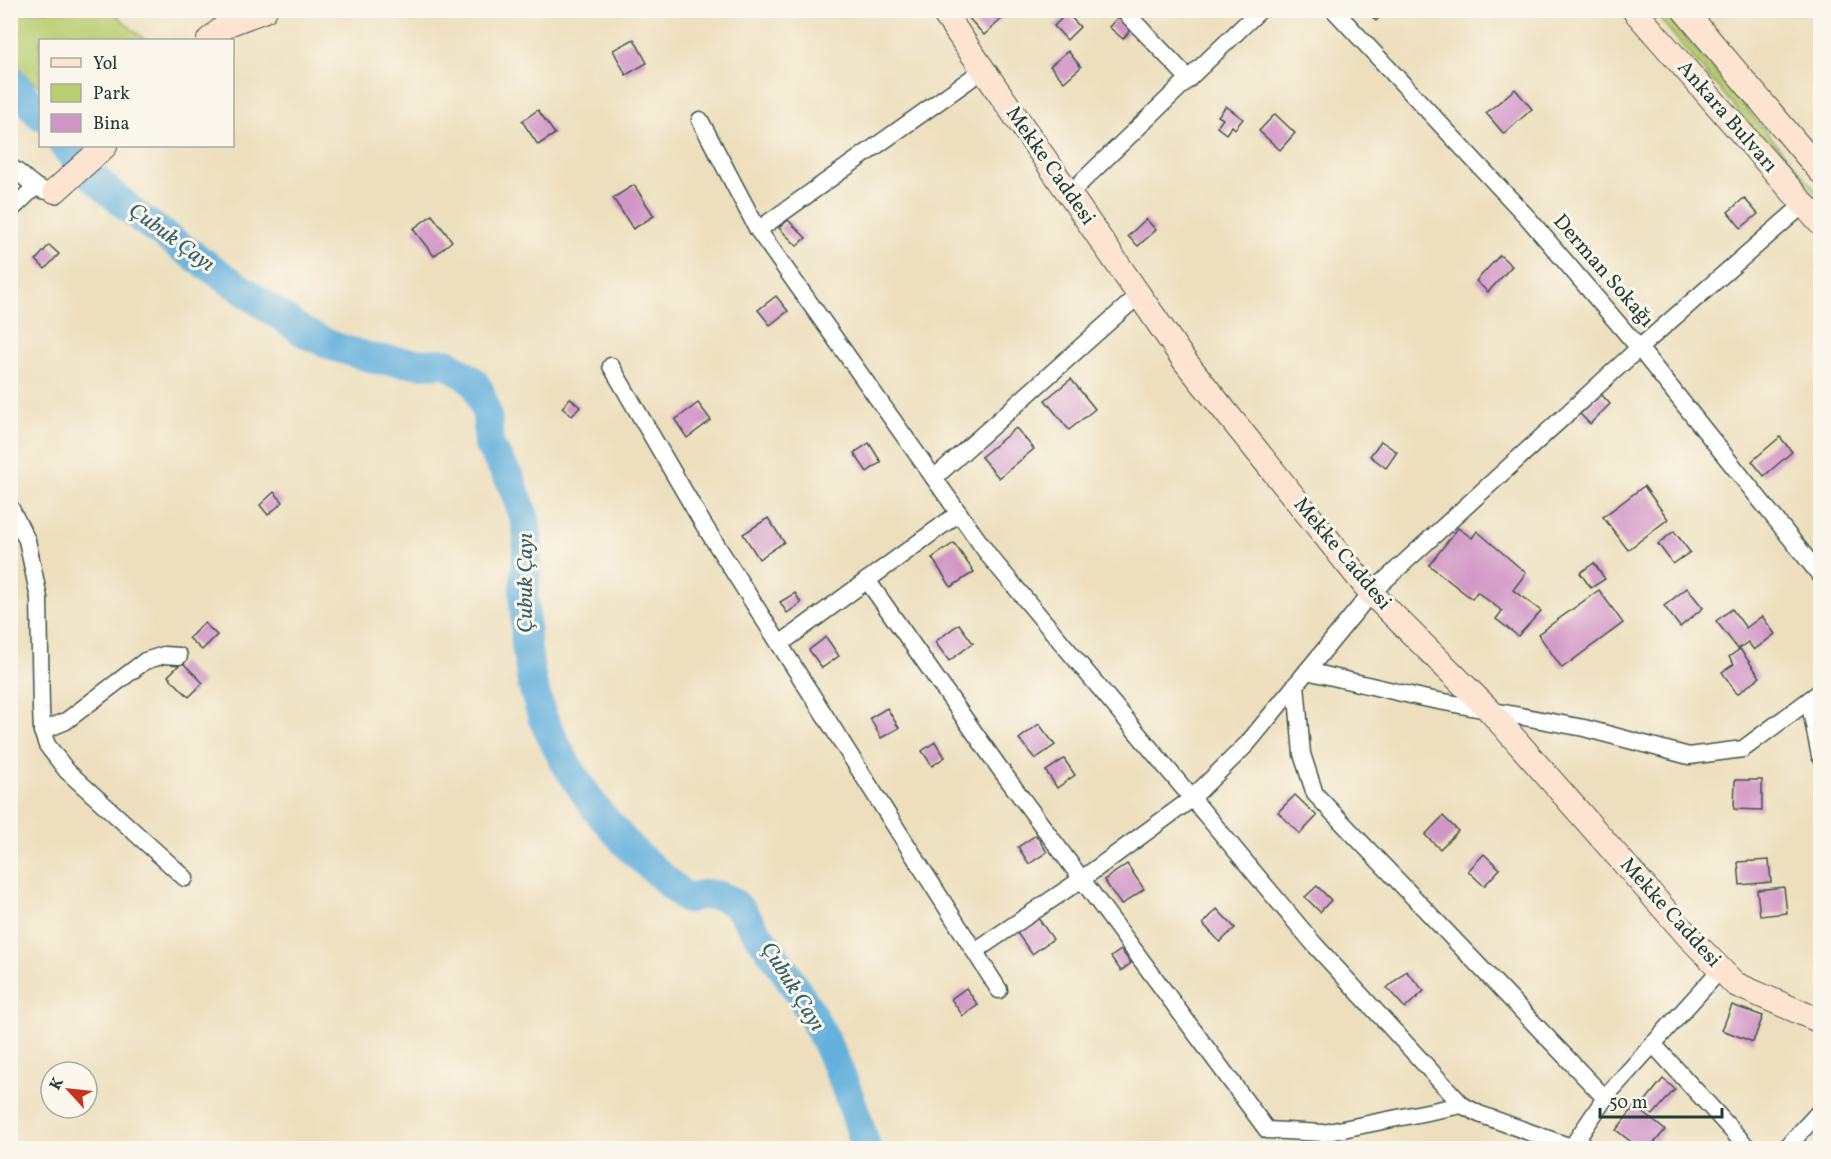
<svg xmlns="http://www.w3.org/2000/svg" width="1831" height="1159" viewBox="0 0 1831 1159" font-family="Vollkorn,serif">
<rect width="100%" height="100%" fill="#fbf7ec"/>
<filter id="ink" filterUnits="userSpaceOnUse"><feTurbulence type="fractalNoise" baseFrequency=".0167" numOctaves="2"/><feDisplacementMap in="SourceGraphic" scale="12" xChannelSelector="R" yChannelSelector="G"/><feConvolveMatrix kernelMatrix="1 2 1 2 8 2 1 2 1" color-interpolation-filters="sRGB"/></filter>
<filter id="wash" filterUnits="userSpaceOnUse"><feTurbulence type="fractalNoise" baseFrequency=".008" numOctaves="4" result="noise"/><feDisplacementMap in="SourceGraphic" scale="24" xChannelSelector="R" yChannelSelector="G"/><feGaussianBlur stdDeviation="1.35" result="paint"/><feColorMatrix in="noise" values="0 0 0 0 0 0 0 0 0 0 0 0 0 0 0 0 0 1.4 0 .05"/><feComposite in="paint" operator="in"/></filter>
<g filter="url(#wash)">
<rect width="100%" height="100%" fill="#eddfbd"/>
<g fill="#b9cd71" stroke="#6c8552" stroke-width="1.5">
<polygon points="10,11 111,11 145,40 40,40 40,86 17,71 11,57"/>
<polygon points="1653,11 1663,11 1820,195 1820,207"/>
</g>
<g fill="none" stroke-linecap="round" stroke-linejoin="round">
<g stroke="#63b0dc" stroke-width="30">
<polyline points="10,78 40,115"/>
<path d="M64 146 94 178 141 219 303 332 335 347 375 359 423 364 447 363 473 381 479 390 487 415 489 445 511 481 525 519 528 539 524 592 526 644 532 683 543 719 564 761 595 808 632 850 687 899C700 894 714 892 727 899 741 906 748 921 757 933 808 997 844 1070 866 1148"/>
</g>
</g>
<g id="blocks">
<g fill="#d196c6">
<polygon points="970,10 1000,10 1005,16 984,35 966,15"/>
<polygon points="1366,10 1387,10 1376,21"/>
<polygon points="1067,13 1080,27 1067,40 1054,26"/>
<polygon points="1119,16 1132,28 1123,39 1109,27"/>
<polygon points="634,39 647,63 626,75 613,50"/>
<polygon points="1068,51 1081,67 1064,82 1050,66"/>
<polygon points="1515,89 1532,109 1504,134 1486,113"/>
<polygon points="1226,106 1243,119 1235,129 1232,126 1226,134 1217,127 1223,119 1218,116"/>
<polygon points="538,110 555,134 538,145 522,121"/>
<polygon points="1275,114 1295,133 1280,150 1259,131"/>
<polygon points="634,185 654,216 633,229 613,198"/>
<polygon points="1744,198 1758,214 1741,228 1728,212"/>
<polygon points="432,215 452,241 434,256 413,229"/>
<polygon points="1146,219 1156,230 1138,246 1128,236"/>
<polygon points="788,220 806,238 797,246 779,228"/>
<polygon points="49,245 59,254 45,269 36,260"/>
<polygon points="1500,255 1512,266 1488,292 1476,281"/>
<polygon points="776,296 788,311 770,325 758,310"/>
<polygon points="1071,379 1095,409 1069,430 1045,400"/>
<polygon points="1601,394 1610,404 1590,424 1580,414"/>
<polygon points="570,398 580,407 572,416 562,408"/>
<polygon points="698,403 711,420 687,438 675,420"/>
<polygon points="1016,428 1034,449 999,478 981,457"/>
<polygon points="1780,437 1792,452 1764,476 1752,461"/>
<polygon points="1381,441 1397,452 1386,468 1370,456"/>
<polygon points="869,443 881,462 867,472 854,453"/>
<polygon points="1644,486 1668,519 1628,550 1603,517"/>
<polygon points="274,492 283,502 268,515 260,505"/>
<polygon points="768,518 784,542 759,559 743,534"/>
<polygon points="1458,528 1472,538 1477,531 1526,573 1513,590 1541,611 1518,636 1496,619 1502,611 1477,592 1472,599 1429,565"/>
<polygon points="1674,531 1690,552 1673,564 1658,544"/>
<polygon points="954,543 974,572 951,587 932,558"/>
<polygon points="1594,563 1605,579 1591,588 1580,573"/>
<polygon points="1687,588 1703,608 1680,627 1664,606"/>
<polygon points="1599,590 1623,623 1562,668 1538,634"/>
<polygon points="795,593 801,603 787,613 780,602"/>
<polygon points="1732,609 1746,628 1762,616 1775,634 1754,650 1748,642 1738,649 1716,621"/>
<polygon points="204,623 217,635 202,650 189,638"/>
<polygon points="959,624 973,643 949,661 935,642"/>
<polygon points="826,637 839,656 822,668 809,650"/>
<polygon points="1740,649 1760,677 1737,694 1722,672 1734,664 1729,657"/>
<polygon points="182,662 203,683 189,697 168,676"/>
<polygon points="887,708 899,728 881,738 870,718"/>
<polygon points="1039,724 1055,745 1035,759 1019,739"/>
<polygon points="935,742 945,757 932,766 922,751"/>
<polygon points="1064,759 1075,775 1057,788 1046,771"/>
<polygon points="1735,780 1762,780 1762,810 1734,809"/>
<polygon points="1295,795 1317,816 1300,834 1278,812"/>
<polygon points="1443,816 1458,831 1440,849 1425,835"/>
<polygon points="1036,835 1047,852 1029,864 1018,847"/>
<polygon points="1484,854 1500,869 1484,886 1468,871"/>
<polygon points="1769,860 1771,882 1740,885 1738,862"/>
<polygon points="1127,864 1144,889 1121,905 1104,880"/>
<polygon points="1317,886 1331,900 1320,912 1305,897"/>
<polygon points="1784,887 1787,913 1760,916 1757,890"/>
<polygon points="1217,909 1235,928 1220,942 1203,924"/>
<polygon points="1038,918 1053,939 1032,954 1017,933"/>
<polygon points="1121,950 1131,963 1121,971 1111,957"/>
<polygon points="1406,971 1424,991 1405,1008 1387,988"/>
<polygon points="966,988 978,1005 963,1016 951,999"/>
<polygon points="1732,1005 1763,1016 1753,1042 1722,1030"/>
<polygon points="1663,1079 1675,1089 1653,1115 1642,1105"/>
<polygon points="1635,1106 1665,1130 1650,1148 1639,1148 1616,1130"/>
</g>
</g>
</g>
<g filter="url(#ink)">
<use href="#blocks" fill-opacity="0" stroke="#3e5549" stroke-width="1.5"/>
<g fill="none" stroke-linecap="round" stroke-linejoin="round">
<defs>
<g id="street">
<polyline points="1123,10 1189,79"/>
<polyline points="1334,10 1528,218 1639,348 1820,575"/>
<polyline points="700,120 758,230 990,557 1314,944 1462,1105 1479,1114 1571,1147"/>
<path d="M10 167C26 175 35 194 55 191"/>
<polyline points="1069,194 1260,10"/>
<polyline points="10,211 35,187"/>
<polyline points="758,230 983,70"/>
<polyline points="611,366 702,522 999,990"/>
<polyline points="934,478 1139,295"/>
<polyline points="10,507 27,540 39,598 41,709 42,731 47,745 67,771 185,878"/>
<polyline points="867,580 998,766 1267,1130 1323,1133 1462,1105"/>
<polyline points="780,644 959,513"/>
<polyline points="1307,671 1423,698 1584,728 1689,756 1743,749 1820,692"/>
<polyline points="1296,684 1302,754 1315,794 1605,1098"/>
<polyline points="1809,700 1820,756"/>
<polyline points="42,731 66,721 145,661 164,655 179,656"/>
<polyline points="975,951 1082,879 1190,800 1247,744 1371,593 1639,348 1804,204"/>
<polyline points="1653,1044 1748,1148"/>
<polyline points="1571,1148 1607,1095 1721,969"/>
<polyline points="1786,1148 1820,1111"/>
</g>
<g id="secondary">
<polyline points="942,10 1184,360 1371,593 1490,711 1688,936 1735,984 1820,1021"/>
<polyline points="1634,10 1820,223"/>
<polyline points="1684,10 1820,171"/>
<polyline points="209,40 228,24 265,10"/>
<polyline points="55,191 105,146"/>
</g>
</defs>
<use href="#street" stroke="#3e5549" stroke-width="19"/>
<use href="#secondary" stroke="#3e5549" stroke-width="26"/>
<use href="#street" stroke="#fff" stroke-width="16"/>
<use href="#secondary" stroke="#fde4d1" stroke-width="24"/>
</g>
</g>
<g text-anchor="middle" dominant-baseline="central" stroke-width="6" stroke-linejoin="round" paint-order="stroke">
<g font-size="21" fill="#1f3d34" stroke="#fbf7ec">
<text transform="translate(1727 117) rotate(49)">Ankara Bulvarı</text>
<text transform="translate(1050 166) rotate(55)">Mekke Caddesi</text>
<text transform="translate(1603 271) rotate(49)">Derman Sokağı</text>
<text transform="translate(1342 554) rotate(50)">Mekke Caddesi</text>
<text transform="translate(1670 913) rotate(48)">Mekke Caddesi</text>
</g>
<g font-size="22" font-style="italic" fill="#336066" stroke="#fbf7ec">
<text transform="translate(171 238) rotate(36)">Çubuk Çayı</text>
<text transform="translate(526 583) rotate(-90)">Çubuk Çayı</text>
<text transform="translate(792 987) rotate(58)">Çubuk Çayı</text>
</g>
</g>
<rect width="1831" height="1159" fill="none" stroke="#fbf7ec" stroke-width="36"/>
<rect x="39" y="39" width="195" height="108" fill="#fbf7ec" stroke="#a3ada2" stroke-width="1.5"/>
<rect x="51" y="58" width="30" height="9" fill="#fde4d1" stroke="#a3ada2" stroke-width="1.5"/>
<text x="93" y="69" font-size="18" fill="#1f3d34">Yol</text>
<rect x="51" y="84" width="30" height="18" fill="#b9cd71" stroke="#a3ada2" stroke-width="1.5"/>
<text x="93" y="99" font-size="18" fill="#1f3d34">Park</text>
<rect x="51" y="114" width="30" height="18" fill="#d196c6" stroke="#a3ada2" stroke-width="1.5"/>
<text x="93" y="129" font-size="18" fill="#1f3d34">Bina</text>
<g transform="translate(69 1090) rotate(297)"><circle r="28" fill="#fbf7ec" stroke="#a3ada2" stroke-width="1.5"/>
<path d="M0-4.5L10 22L0 15L-10 22Z" fill="#c8321e"/>
<text y="-9" font-size="16" font-weight="bold" text-anchor="middle" fill="#1f3d34">K</text>
</g>
<path d="M1600 1108v9h122v-9" fill="none" stroke="#1f3d34" stroke-width="3"/>
<text x="1609" y="1108" font-size="18" fill="#1f3d34" stroke="#fbf7ec" stroke-width="4.5" paint-order="stroke">50 m</text>
</svg>
